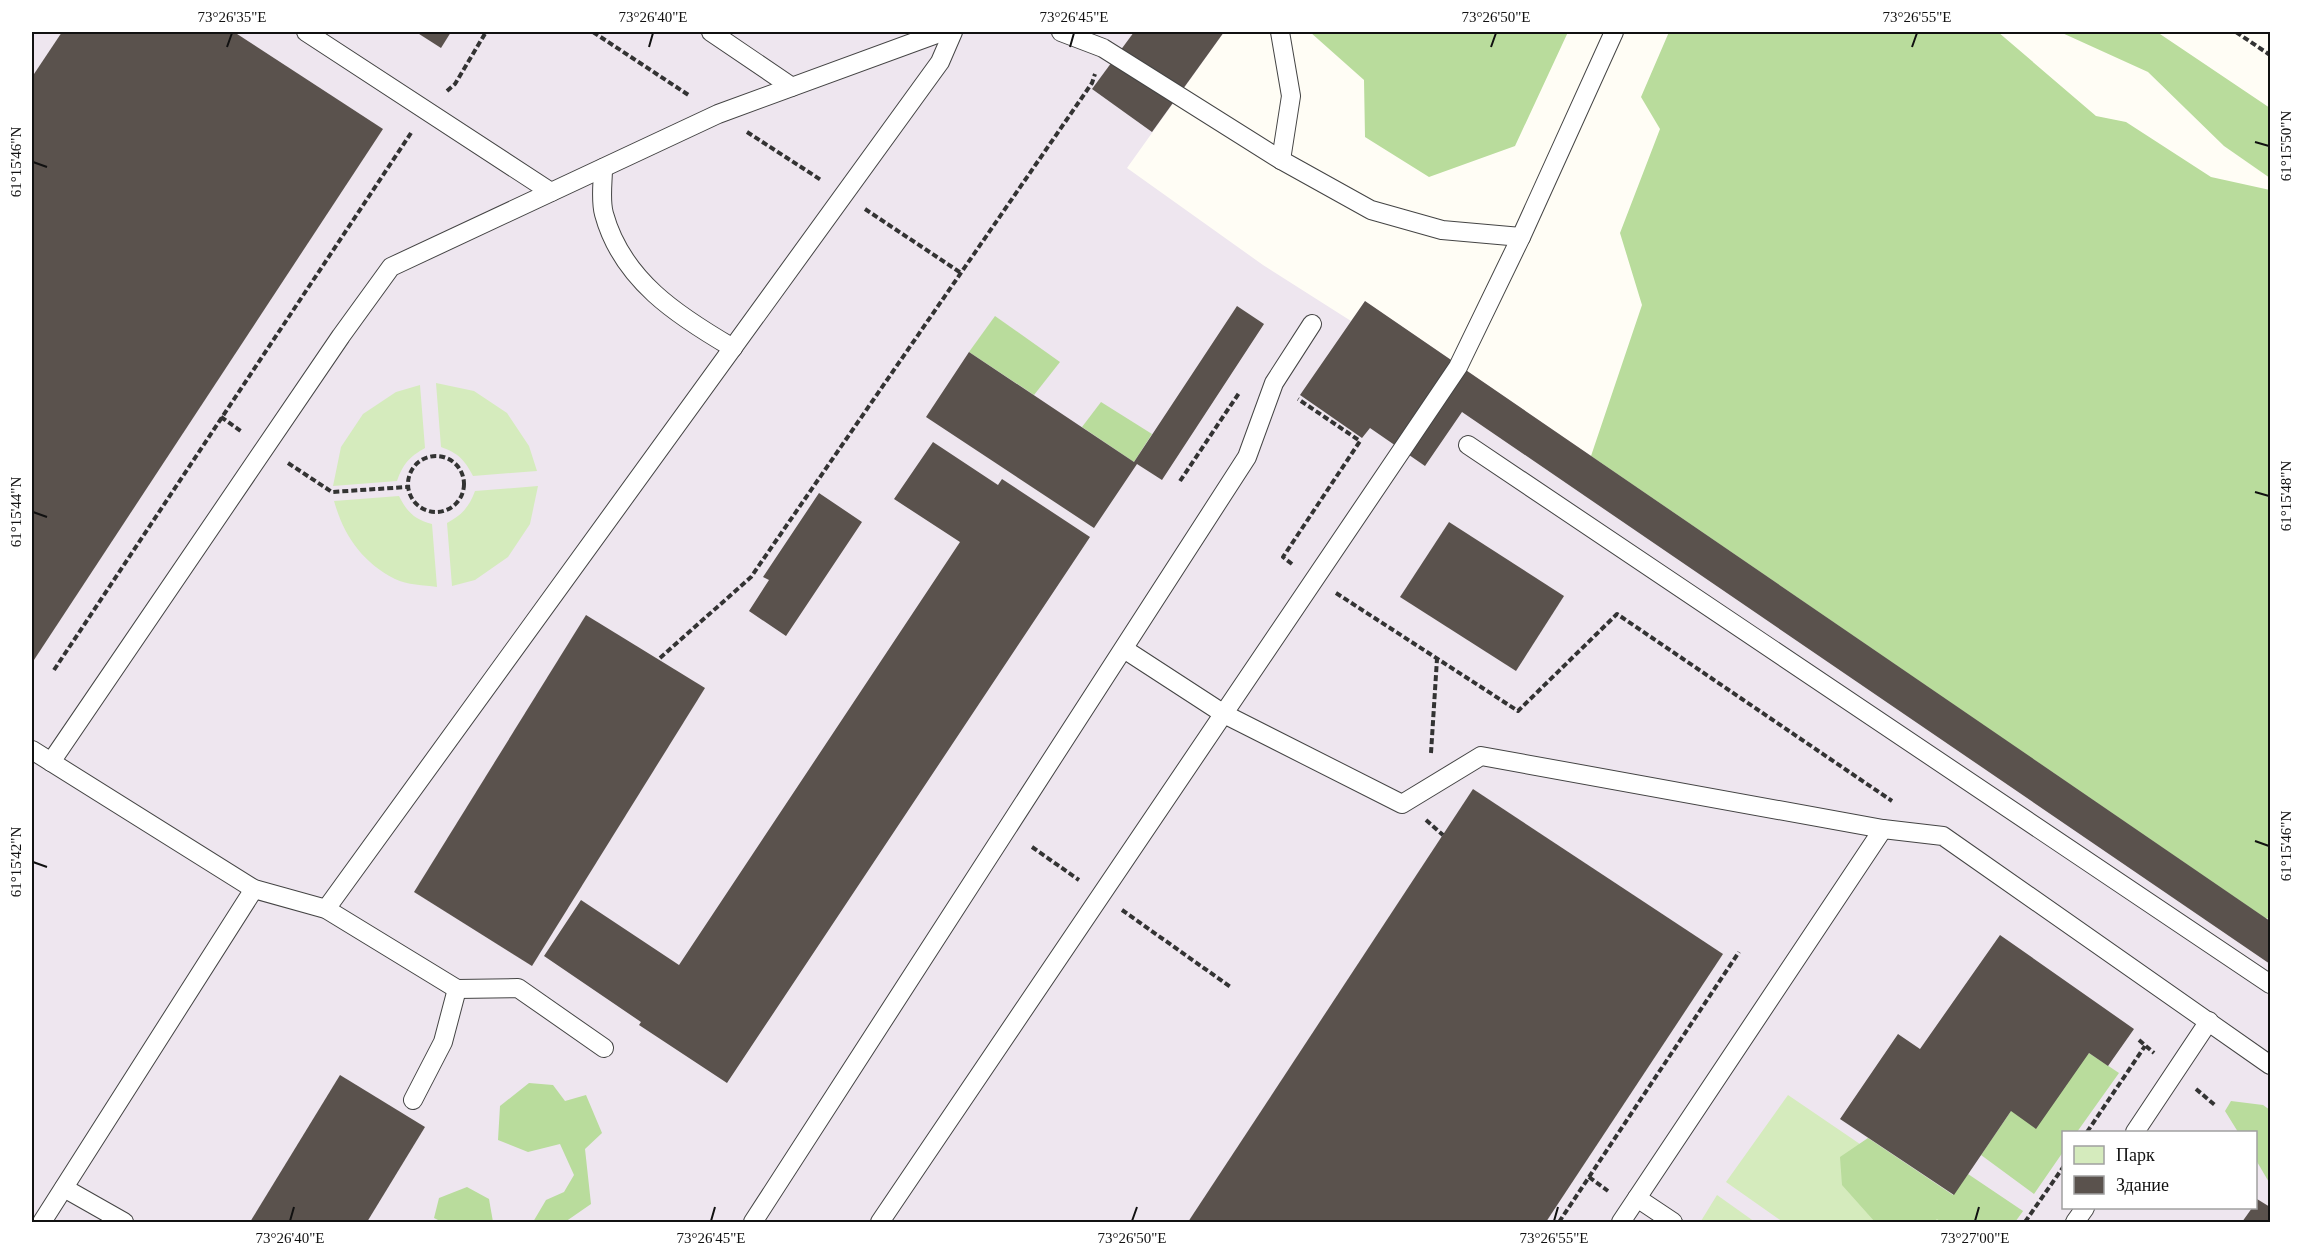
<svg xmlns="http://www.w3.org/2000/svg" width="2302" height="1254" viewBox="0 0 2302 1254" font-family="'Times New Roman',serif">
<rect width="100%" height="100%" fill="#fffdf5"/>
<path fill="#eee6ef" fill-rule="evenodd" d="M32 32H1224L1127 168 1263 265 1351 321 1365 301 2270 921V1222H32ZM2064 1132H2256V1208H2064Z"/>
<g fill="#d5ebbd">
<path d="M436 383 474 391 507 413 529 446 537 471 473 476C465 460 458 453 441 447Z"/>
<path d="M420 385 425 448C409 457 403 464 397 481L333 486 341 447 363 414 396 392Z"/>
<path d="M538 486 530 524 508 557 475 580 452 586 447 523C462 515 469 507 475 491Z"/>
<path d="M399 496C407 512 414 519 432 524L437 587C424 585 407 585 395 579 362 562 344 536 334 501Z"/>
<polygon points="1788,1095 1948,1204 2023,1211 2015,1222 1783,1222 1726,1182"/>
<polygon points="1717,1195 1755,1222 1703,1222 1701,1221"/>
</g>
<g fill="#b9dc9c">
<polygon points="1310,32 1568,32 1515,146 1429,177 1365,137 1364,80"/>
<polygon points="1669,32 1998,32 2096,116 2126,122 2211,177 2270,190 2270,919 2265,918 1591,456 1642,305 1620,233 1660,129 1641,97"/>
<polygon points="2060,32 2157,32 2270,108 2270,178 2224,146 2148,72"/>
<polygon points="995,316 1060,362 1034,395 969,352"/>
<polygon points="1101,402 1152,434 1134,462 1082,427"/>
<polygon points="2089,1053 2119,1073 2077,1132 2064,1132 2063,1152 2034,1194 1981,1155 2011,1111"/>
<polygon points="529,1083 553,1085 565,1101 586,1095 602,1133 585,1149 591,1204 565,1222 533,1222 546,1200 564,1192 574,1175 560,1144 528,1152 498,1140 500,1106"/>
<polygon points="2231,1101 2263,1105 2270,1110 2270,1184 2256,1160 2256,1132 2238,1132 2225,1111"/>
<polygon points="1868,1138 1953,1195 1968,1174 2023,1211 2015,1222 1942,1222 1937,1219 1933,1222 1875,1222 1842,1185 1840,1157"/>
<polygon points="467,1187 489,1199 493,1222 442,1222 434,1218 439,1198"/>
</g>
<g fill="#5a524d">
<polygon points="62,32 234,32 383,129 32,663 32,77"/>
<polygon points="416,32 451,32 441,48"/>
<polygon points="1134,32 1224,32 1152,132 1092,89"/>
<polygon points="1365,301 2270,921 2270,964 1462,412 1425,466 1370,428 1362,438 1300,395"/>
<polygon points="1237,306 1264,324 1162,480 1137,464 1094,528 926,417 969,352 1134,462"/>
<polygon points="933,442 998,485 1002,479 1090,537 727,1083 639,1025 641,1022 544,956 581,900 679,965 960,542 894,499"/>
<polygon points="819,493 862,522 786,636 749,611 769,580 763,577"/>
<polygon points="1449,522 1564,596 1516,671 1400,597"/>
<polygon points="586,615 705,688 532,966 414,892"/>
<polygon points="1473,789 1723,954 1546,1222 1188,1222"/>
<polygon points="2000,935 2134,1029 2108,1066 2089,1053 2036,1129 2011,1111 1954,1195 1840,1119 1898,1034 1920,1049"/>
<polygon points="340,1075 425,1127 367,1222 250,1222"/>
<polygon points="2257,1199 2270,1207 2270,1222 2242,1222 2252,1208 2256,1208"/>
</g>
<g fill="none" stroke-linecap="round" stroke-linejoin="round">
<defs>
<g id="lane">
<polyline points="306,32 551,192"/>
<polyline points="711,32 792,87"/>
<polyline points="1061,32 1103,48 1281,160 1371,210 1442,230 1521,237"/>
<polyline points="1280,32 1291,96 1281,160"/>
<path d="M603 168C603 182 600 200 604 214 622 280 678 316 733 348"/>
<polyline points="1468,445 2270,984"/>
<polyline points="1124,649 1224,714 1402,804 1481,756 1883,829 1943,836 2270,1065"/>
<polyline points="32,750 254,889 326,909 457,989 518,988 604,1048"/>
<polyline points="51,762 341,336 391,267 718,114 942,32"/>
<polyline points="326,909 940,62 953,32"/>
<polyline points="413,1100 443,1042 457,989"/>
<polyline points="2135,1132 2209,1021"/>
<polyline points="64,1188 124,1222"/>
<polyline points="1637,1198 1673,1222"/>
<polyline points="42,1222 254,889"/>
<polyline points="753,1222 1247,457 1274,383 1312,324"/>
<polyline points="880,1222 1458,367 1521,237 1614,32"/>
<polyline points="1621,1222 1883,829"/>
<polyline points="2075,1222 2085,1208"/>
</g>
</defs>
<use href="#lane" stroke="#444" stroke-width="20"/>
<g stroke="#333" stroke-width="4" stroke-dasharray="6 3" stroke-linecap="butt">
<polyline points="593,32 690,96"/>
<polyline points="2236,32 2270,55"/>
<polyline points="447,91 455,84 486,32"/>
<polyline points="747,132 821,180"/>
<polyline points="865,209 961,273"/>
<polyline points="221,417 242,432"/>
<circle cx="436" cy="484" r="28"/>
<polyline points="288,463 332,492 407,487"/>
<polyline points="1180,481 1239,393"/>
<polyline points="1292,564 1283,557 1360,441 1298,399"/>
<polyline points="1336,593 1518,711 1617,614 1892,801"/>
<polyline points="660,658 751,577 1092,83 1095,74"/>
<polyline points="54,670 411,133"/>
<polyline points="1431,753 1437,659"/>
<polyline points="1426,820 1443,835"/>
<polyline points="1032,847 1079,880"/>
<polyline points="1122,910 1232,988"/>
<polyline points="2139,1040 2154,1053"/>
<polyline points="2196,1089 2216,1106"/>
<polyline points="2087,1132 2145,1046"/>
<polyline points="1589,1177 1608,1191"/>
<polyline points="1559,1222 1739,952"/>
<polyline points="2025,1222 2064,1166"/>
</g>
<use href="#lane" stroke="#fff" stroke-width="18"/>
</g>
<path fill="none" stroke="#111" stroke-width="2" d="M227 47 232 33M649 47 653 33M1070 47 1074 33M1491 47 1496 33M1912 47 1917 33M2255 142 2269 146M33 162 47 167M2255 492 2269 496M33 512 47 517M2255 841 2269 846M33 862 47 867M290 1221 294 1207M711 1221 715 1207M1132 1221 1137 1207M1554 1221 1558 1207M1975 1221 1979 1207"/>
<rect width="2302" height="1254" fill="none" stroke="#ffffff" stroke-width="66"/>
<rect x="2062" y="1131" width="195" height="78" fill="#ffffff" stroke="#a0a0a0" stroke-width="1.5"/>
<rect x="2074" y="1146" width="30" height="18" fill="#d5ebbd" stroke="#a0a0a0" stroke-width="1.5"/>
<text x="2116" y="1161" font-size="18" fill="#111111">Парк</text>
<rect x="2074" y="1176" width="30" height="18" fill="#5a524d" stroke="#a0a0a0" stroke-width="1.5"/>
<text x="2116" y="1191" font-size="18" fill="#111111">Здание</text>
<rect x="33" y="33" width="2236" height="1188" fill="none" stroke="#111" stroke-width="2"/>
<g font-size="15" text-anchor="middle" fill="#111">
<text x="232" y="22">73°26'35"E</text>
<text x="653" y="22">73°26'40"E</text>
<text x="1074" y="22">73°26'45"E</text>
<text x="1496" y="22">73°26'50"E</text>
<text x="1917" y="22">73°26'55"E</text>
<text transform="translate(2286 146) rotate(-90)" y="5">61°15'50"N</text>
<text transform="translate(16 162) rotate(-90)" y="5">61°15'46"N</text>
<text transform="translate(2286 496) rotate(-90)" y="5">61°15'48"N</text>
<text transform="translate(16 512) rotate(-90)" y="5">61°15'44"N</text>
<text transform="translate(2286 846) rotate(-90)" y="5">61°15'46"N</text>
<text transform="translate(16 862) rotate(-90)" y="5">61°15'42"N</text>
<text x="290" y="1243">73°26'40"E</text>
<text x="711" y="1243">73°26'45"E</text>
<text x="1132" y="1243">73°26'50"E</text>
<text x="1554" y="1243">73°26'55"E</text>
<text x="1975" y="1243">73°27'00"E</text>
</g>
</svg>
